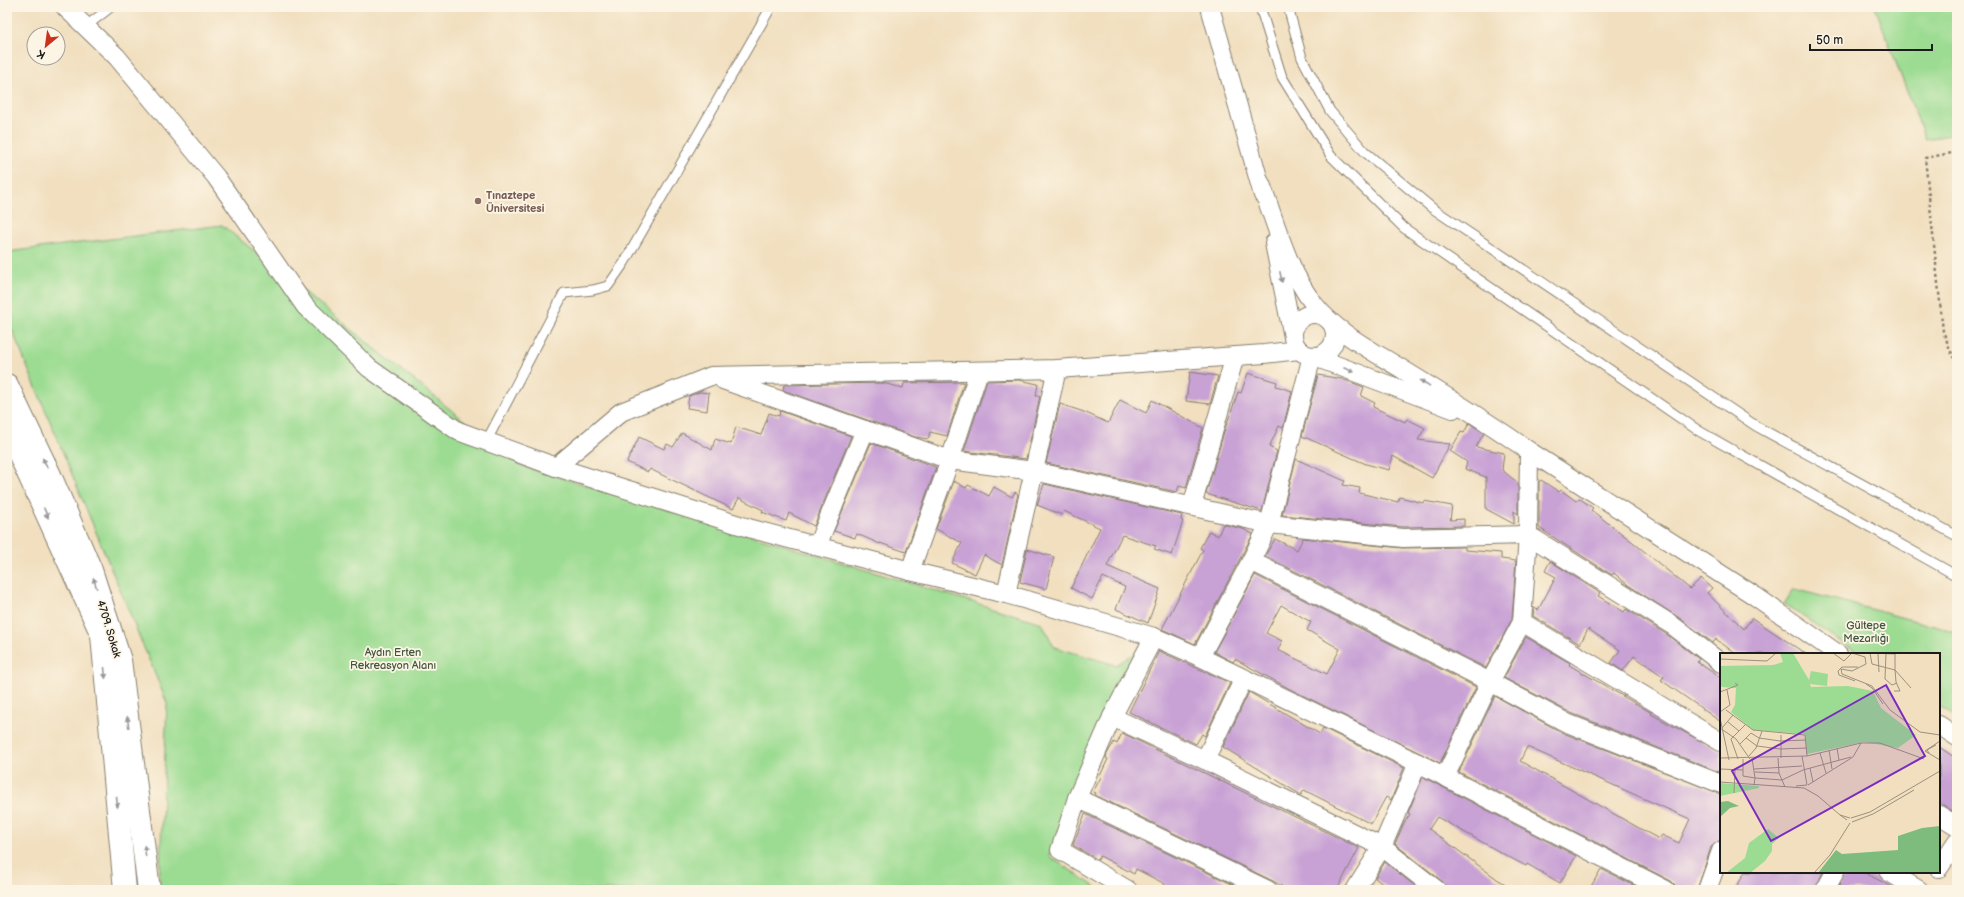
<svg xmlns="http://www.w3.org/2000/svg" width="1964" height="897" viewBox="0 0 1964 897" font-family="'Balsamiq Sans',sans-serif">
<rect width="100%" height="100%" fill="#fcf5e5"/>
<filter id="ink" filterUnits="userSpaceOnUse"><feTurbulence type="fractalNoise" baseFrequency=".025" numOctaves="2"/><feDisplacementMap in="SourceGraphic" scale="8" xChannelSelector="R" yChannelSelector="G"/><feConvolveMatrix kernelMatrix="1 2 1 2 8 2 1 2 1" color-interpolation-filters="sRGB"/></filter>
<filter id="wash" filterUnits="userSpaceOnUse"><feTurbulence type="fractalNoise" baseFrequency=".012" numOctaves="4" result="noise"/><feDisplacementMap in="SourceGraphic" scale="16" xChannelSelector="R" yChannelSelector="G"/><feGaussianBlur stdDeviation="0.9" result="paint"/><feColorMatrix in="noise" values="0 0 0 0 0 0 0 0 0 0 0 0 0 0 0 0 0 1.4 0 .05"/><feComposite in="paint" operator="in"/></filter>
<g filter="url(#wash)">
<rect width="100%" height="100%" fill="#f1dfbf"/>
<g fill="#9cdc92" stroke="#5c7c57">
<polygon points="1875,7 1957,7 1957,134 1925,139"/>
<polygon points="222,225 519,465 1042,623 1054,647 1116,665 1139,651 1049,856 1100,890 159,890 167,703 7,318 7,252"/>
<polygon points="1794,589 1957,632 1957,718 1939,707 1939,654 1859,654 1784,604"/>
</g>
<g id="blocks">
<g fill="#c8a1d5" fill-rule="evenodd">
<polygon points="1190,372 1218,376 1210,404 1186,401"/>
<polygon points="1248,373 1277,382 1276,386 1292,391 1283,428 1279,426 1269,447 1277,451 1262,511 1206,494 1224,432 1238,392 1241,393"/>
<polygon points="1318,375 1342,379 1364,387 1361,396 1375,403 1373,407 1405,422 1407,419 1425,428 1418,440 1450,444 1432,478 1393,456 1389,470 1366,464 1302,436"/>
<polygon points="1019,380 1038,384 1036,396 1040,396 1026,459 964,451 987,381"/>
<polygon points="964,382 947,436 930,432 928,439 915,437 783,390 784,385 882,383 903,388 904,383"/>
<polygon points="700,392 709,393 707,411 687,408 689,396"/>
<polygon points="1120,400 1146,413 1152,400 1203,428 1186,488 1179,486 1177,492 1046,463 1060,404 1084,412 1108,423"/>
<polygon points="780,411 851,436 814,526 789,513 786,521 762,512 763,510 739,498 733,509 662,475 650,469 648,472 627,462 639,437 664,449 667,444 673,447 682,433 712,450 715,439 731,444 736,427 761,435 769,413 779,416"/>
<polygon points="1469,423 1484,433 1476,447 1504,453 1502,470 1518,483 1518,514 1514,511 1514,524 1486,509 1486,477 1465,469 1467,462 1450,451 1461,432 1464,433"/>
<polygon points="871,443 936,467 906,552 880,543 880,544 857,534 855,538 834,531"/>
<polygon points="1296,459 1345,481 1343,485 1360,488 1359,493 1398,502 1400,497 1423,503 1424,501 1452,506 1450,520 1464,519 1464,526 1403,527 1282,515"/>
<polygon points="1541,480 1559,492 1561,490 1576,501 1579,498 1593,508 1591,510 1634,543 1690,589 1701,578 1712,588 1707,593 1744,629 1752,618 1806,654 1736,654 1716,639 1713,643 1678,617 1628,585 1614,573 1612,575 1539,528 1539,482"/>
<polygon points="954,481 966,488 968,485 989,496 994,487 1012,497 1015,492 1018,494 1002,565 984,555 975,574 952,563 962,543 936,529"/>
<polygon points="1044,484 1182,515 1181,520 1183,521 1172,555 1154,549 1156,546 1122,535 1107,566 1160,589 1148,623 1116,609 1125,587 1103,577 1092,599 1071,588 1100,528 1064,511 1062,515 1037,505"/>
<polygon points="1223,524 1243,529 1253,534 1195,644 1162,629 1203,550 1200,548 1209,531 1218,536"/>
<polygon points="1303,538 1402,548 1465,547 1465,550 1501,553 1501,559 1516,561 1512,619 1486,668 1265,556 1275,539 1297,550"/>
<polygon points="1027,549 1054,557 1046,589 1020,582"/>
<polygon points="1550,561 1600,593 1598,596 1624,612 1626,609 1666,634 1699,659 1697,662 1721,678 1721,722 1661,680 1664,677 1634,656 1623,671 1611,663 1620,650 1588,629 1580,644 1533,616 1534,608 1538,610 1556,577 1545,571"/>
<path d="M1255 575 1476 687 1440 763 1288 688 1235 659 1233 662 1214 652ZM1281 605 1311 622 1307 630 1340 649 1327 674 1278 650 1282 641 1266 633Z"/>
<polygon points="1526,637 1570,663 1569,665 1652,713 1651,714 1721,752 1721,773 1571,713 1504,678"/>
<polygon points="1159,651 1230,683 1205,736 1202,734 1196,744 1129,712"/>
<polygon points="1249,692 1320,734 1323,728 1404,768 1391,800 1386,797 1371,824 1304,790 1301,795 1223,747"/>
<path d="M1495 696 1563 733 1721 794V839L1711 847 1697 890H1676L1675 885 1671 881 1459 772ZM1527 747 1690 819 1679 843 1662 835 1659 839 1646 832 1520 761Z"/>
<polygon points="1122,733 1359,848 1337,890 1288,890 1273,881 1095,795 1096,793 1093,792 1101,777 1100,776 1108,759 1106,758 1107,754 1114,742 1117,744"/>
<polygon points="1939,747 1957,759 1957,814 1939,802"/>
<polygon points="1423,777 1576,856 1560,883 1527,864 1526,866 1509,857 1437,817 1429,829 1512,890 1447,890 1443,882 1395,844 1404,823 1410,814 1408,813"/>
<polygon points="1085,814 1244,890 1162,890 1165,884 1136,869 1134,874 1100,856 1098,860 1073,845"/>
<polygon points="1385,862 1420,890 1390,890 1375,878"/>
<polygon points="1601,869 1643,890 1589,890"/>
<polygon points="1745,872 1823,872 1815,890 1735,890"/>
<polygon points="1845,872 1863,872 1898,890 1837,890"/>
</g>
</g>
</g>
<g filter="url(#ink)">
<use href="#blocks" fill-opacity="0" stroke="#867e6e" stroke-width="1"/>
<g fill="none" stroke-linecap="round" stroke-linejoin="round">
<defs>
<g id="lane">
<polyline points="1260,7 1282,77 1331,156 1404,228 1699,431 1957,576"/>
<polyline points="1288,7 1302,58 1330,111 1365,152 1432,208 1756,426 1957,536"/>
<polyline points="85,27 111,7"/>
<polyline points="486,442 564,293 593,290 608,286 624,263 771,7"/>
</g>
<g id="street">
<polyline points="65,7 117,57 216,177 305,306 369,368 458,431 556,467 621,412 711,376 1057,369 1264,354 1299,350"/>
<polyline points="1210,7 1263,195"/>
<path d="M1261 184C1276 223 1287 269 1313 303 1336 333 1373 351 1405 371 1447 397 1489 422 1529 451L1755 596 1838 654"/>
<polyline points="1274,243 1293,337"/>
<circle cx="1314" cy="335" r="21"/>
<polyline points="723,380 950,460 1034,471 1269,524 1403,538 1528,535 1522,622 1721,742"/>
<polyline points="1529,451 1528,535 1672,625 1721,663"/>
<polyline points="556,467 752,529 910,571 1006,594 1154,637 1200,657 1418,763 1666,890"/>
<polyline points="1192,506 1235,356"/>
<polyline points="817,546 865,430"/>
<polyline points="1251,561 1490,682 1567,723 1721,784"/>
<polyline points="910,571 950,460 979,371"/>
<polyline points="1006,594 1057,369"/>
<polyline points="1200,657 1251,561 1269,524 1312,356 1453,409"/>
<polyline points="1112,717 1205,760 1382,847 1437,890"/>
<polyline points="1939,725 1957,737"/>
<polyline points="1205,760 1244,678"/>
<polyline points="1445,777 1490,682 1522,622"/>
<polyline points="1077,798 1268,890"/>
<polyline points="1939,815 1957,826"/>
<polyline points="1939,868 1957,841"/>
<polyline points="1889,872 1919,890"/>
<polyline points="1128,890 1060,850 1077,798 1112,717 1154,637"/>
<polyline points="1355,890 1382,847 1418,763"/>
<polyline points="1707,890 1721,851"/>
<polyline points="1825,890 1835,872"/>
</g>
<g id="secondary">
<polyline points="7,385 50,475 91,570 120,660 149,890"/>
<polyline points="7,427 102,635 125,890"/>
</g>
</defs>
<use href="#lane" stroke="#867e6e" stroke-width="11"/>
<use href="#street" stroke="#867e6e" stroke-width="20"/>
<use href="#secondary" stroke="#867e6e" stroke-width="24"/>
<polyline stroke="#867e6e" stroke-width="2.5" stroke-dasharray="3 3" stroke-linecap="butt" points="1957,152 1925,158 1943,331 1951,352 1957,362"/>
<use href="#lane" stroke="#fff" stroke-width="9"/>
<use href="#street" stroke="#fff" stroke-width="18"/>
<use href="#secondary" stroke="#fff" stroke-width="22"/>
</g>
<defs><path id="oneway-solid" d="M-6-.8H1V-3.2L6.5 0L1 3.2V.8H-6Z"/></defs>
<g fill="#999">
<use href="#oneway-solid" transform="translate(1281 277) rotate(78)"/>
<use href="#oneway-solid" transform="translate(1349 370) rotate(21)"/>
<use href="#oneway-solid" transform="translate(1425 383) rotate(-149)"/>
<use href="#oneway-solid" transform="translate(45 463) rotate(-116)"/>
<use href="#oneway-solid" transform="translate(46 513) rotate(66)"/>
<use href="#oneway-solid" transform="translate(95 583) rotate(-108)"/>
<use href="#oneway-solid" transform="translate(105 673) rotate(85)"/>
<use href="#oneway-solid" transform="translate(128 722) rotate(-98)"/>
<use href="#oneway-solid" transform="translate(117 802) rotate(85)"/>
<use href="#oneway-solid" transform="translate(145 851) rotate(-98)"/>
</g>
</g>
<circle fill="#8d6e63" stroke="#fcf5e5" stroke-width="1.5" cx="478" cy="201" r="4"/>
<g text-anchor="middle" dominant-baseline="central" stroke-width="3.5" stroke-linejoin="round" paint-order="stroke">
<g font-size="11" font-weight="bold" fill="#785e54" stroke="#fcf5e5" text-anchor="start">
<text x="486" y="195">Tınaztepe<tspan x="486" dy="13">Üniversitesi</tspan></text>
</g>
<g font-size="11" fill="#42563f" stroke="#fcf5e5">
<text x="1866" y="625">Gültepe<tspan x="1866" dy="13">Mezarlığı</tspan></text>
<text x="393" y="652">Aydın Erten<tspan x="393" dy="13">Rekreasyon Alanı</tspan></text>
</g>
<g font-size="11" fill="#1c1c1c" stroke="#fcf5e5">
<text transform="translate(109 629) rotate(73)">4709. Sokak</text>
</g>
</g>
<g transform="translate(1720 653)">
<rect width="220" height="220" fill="#f1dfbf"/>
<path d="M60 0H73L89 27 91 18 108 21 107 33 90 31 91 34 128 33 153 38 161 55 196 82 178 95 144 89 87 101 85 81 33 77 11 59 15 52 16 35 2 34 0 31V13L53 12 63 9ZM0 130 39 133V135L0 143ZM48 176 59 185 52 191V198L45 208 30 220H6L25 205 29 190Z" fill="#9cdc92"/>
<path d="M8 148 19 153 10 155 0 164V149ZM220 173 219 220H98L116 197 122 201 178 197V183L202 175Z" fill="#7dbc7c"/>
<path fill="none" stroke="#9c917e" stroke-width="1" d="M113 0 124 8 132 0M132 0 145 4 146 11 132 18 121 16 122 21 152 33 170 57 200 79 220 82M150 0 175 1V17L191 35M150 0 152 11 175 17 176 29 180 38H174M166 0 165 26 172 32 177 30M158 1 159 19M0 6 47 8 56 0M135 28 119 22 118 18 122 14H138M146 31 152 35 163 51M0 39 18 32 15 30M6 57 33 77 85 82 87 103M0 59 10 52 7 37M0 65 9 107M8 69 19 78M0 75 16 86 30 106M2 75 13 62M31 80 39 85 60 88 86 87M26 85 37 93 60 96 87 95M220 88 205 98 220 107M20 91 31 80M117 95 119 107M109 97 112 116M100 100 106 120M209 100 207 97 216 92M29 103 36 95 42 78M0 105 87 103 141 90M58 105 59 120M61 105V82M18 106 11 86 25 72M23 106V123L35 125 32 105M90 115 93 129M0 116 23 117M34 116 82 113M35 119 59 120 62 127 83 117 131 104M0 129 84 135 98 143M34 132 35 125 62 127 65 134M88 132 133 104 141 90H160L204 106M76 133 87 132 82 103M14 140 15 116M98 143 120 162M131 165 150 159 220 118M127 167 120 162 130 165M132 169 153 161 194 137M94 220 110 202 130 170"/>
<path fill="#7b2cbf" fill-opacity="0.15" stroke="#7b2cbf" stroke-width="2" d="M166 32 205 103 51 188 12 118Z"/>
<rect width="220" height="220" fill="none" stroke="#1c1c1c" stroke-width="2"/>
</g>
<rect width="1964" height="897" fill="none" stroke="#fcf5e5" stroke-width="24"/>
<g transform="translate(46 46) rotate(209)"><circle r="19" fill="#fcf5e5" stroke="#a29e95"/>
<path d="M0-3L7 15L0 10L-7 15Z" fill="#c8321e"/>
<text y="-6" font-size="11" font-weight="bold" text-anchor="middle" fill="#1c1c1c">K</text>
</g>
<path d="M1810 44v6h122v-6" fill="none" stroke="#1c1c1c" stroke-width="2"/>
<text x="1816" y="44" font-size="12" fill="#1c1c1c" stroke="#fcf5e5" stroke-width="3" paint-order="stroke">50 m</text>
</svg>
